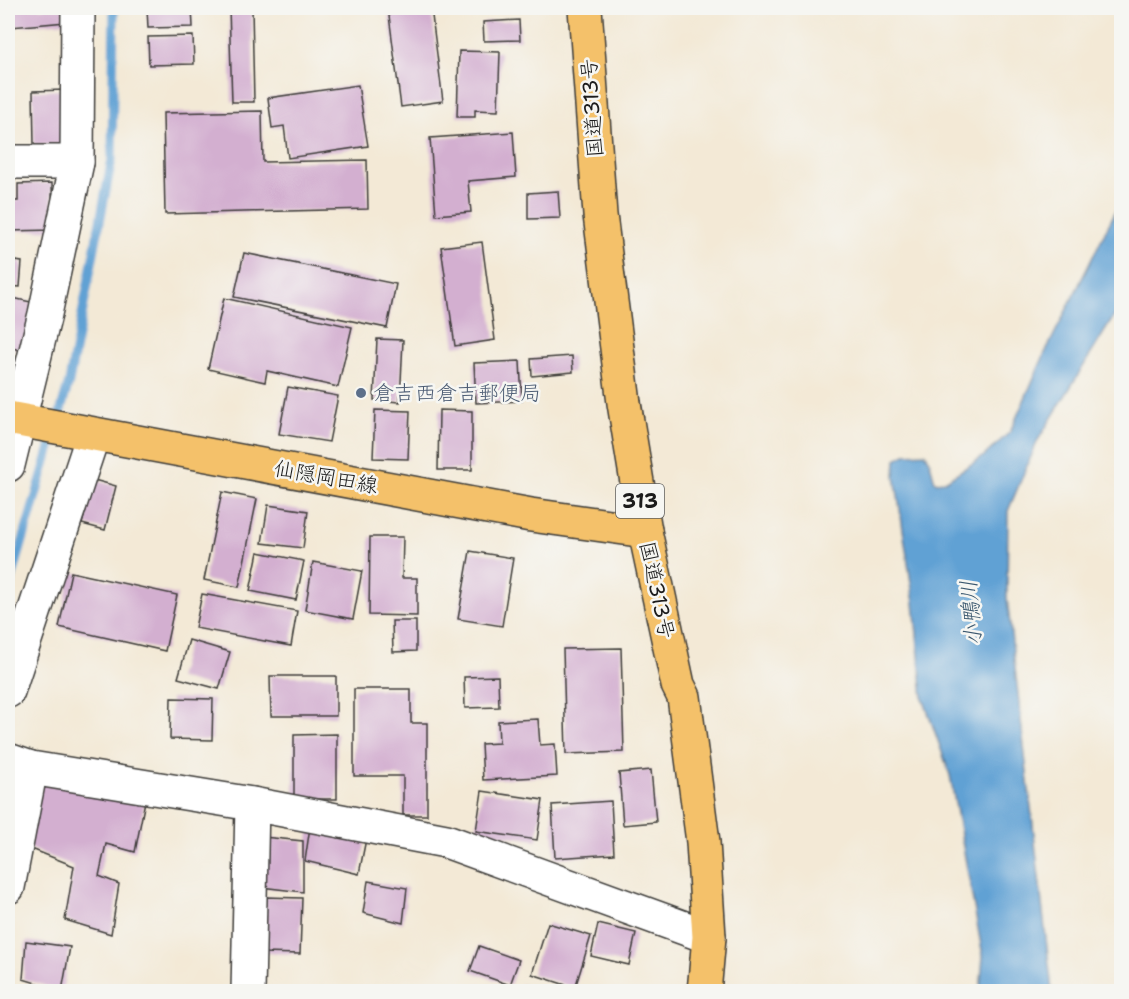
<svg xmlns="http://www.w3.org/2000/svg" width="1129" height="999" viewBox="0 0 1129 999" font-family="'Shantell Sans','Klee One',sans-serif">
<rect width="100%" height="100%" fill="#f6f6f2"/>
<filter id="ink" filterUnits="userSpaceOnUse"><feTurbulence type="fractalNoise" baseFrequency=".0167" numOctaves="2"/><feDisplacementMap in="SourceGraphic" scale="12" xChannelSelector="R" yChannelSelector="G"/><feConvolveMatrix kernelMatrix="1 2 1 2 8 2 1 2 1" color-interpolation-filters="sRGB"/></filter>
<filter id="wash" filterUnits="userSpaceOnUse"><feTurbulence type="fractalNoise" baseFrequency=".008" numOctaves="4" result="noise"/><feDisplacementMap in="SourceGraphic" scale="24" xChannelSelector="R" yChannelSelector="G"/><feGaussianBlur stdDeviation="1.35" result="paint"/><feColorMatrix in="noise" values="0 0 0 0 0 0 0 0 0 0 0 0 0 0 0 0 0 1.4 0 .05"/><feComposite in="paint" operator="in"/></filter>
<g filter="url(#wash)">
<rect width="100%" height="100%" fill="#f3e9d6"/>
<polygon fill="#61a1d4" stroke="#3e5e78" stroke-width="1.5" points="1121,200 1121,305 1038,440 1008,511 1007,598 1052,991 980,991 983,956 950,775 923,698 914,603 895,476 896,459 905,454 925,453 929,459 935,482 945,481 984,456 1010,432 1045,353"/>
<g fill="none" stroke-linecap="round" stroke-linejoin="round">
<polyline stroke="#61a1d4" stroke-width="9" points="8,592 69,382 112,159 114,8"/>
</g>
<g id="blocks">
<g fill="#d3afd0">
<polygon points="9,8 65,8 66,22 11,27"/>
<polygon points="147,8 192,8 193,27 148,28"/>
<polygon points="229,8 252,8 254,102 232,102"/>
<polygon points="388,8 431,8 443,101 401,107"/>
<polygon points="519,20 520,40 484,41 483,22"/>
<polygon points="193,36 194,64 149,65 148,37"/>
<polygon points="459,51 500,52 498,111 475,110 475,117 457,117"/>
<polygon points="358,85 368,146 288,158 284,126 272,128 268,98"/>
<polygon points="65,90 65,145 34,145 33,91"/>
<polygon points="262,111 263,162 367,160 368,209 165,214 163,113"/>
<polygon points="513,132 516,177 468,181 471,212 436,215 430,138"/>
<polygon points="52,183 53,230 8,231 8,201 18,201 18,184"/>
<polygon points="558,191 560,218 528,219 528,193"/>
<polygon points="482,242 495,340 455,346 441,247"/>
<polygon points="244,253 396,284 387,328 234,297"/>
<polygon points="8,260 22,262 20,287 8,286"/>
<polygon points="8,297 40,304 28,352 8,347"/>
<polygon points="224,298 352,327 338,387 267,371 265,382 208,369"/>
<polygon points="377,339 403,340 400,402 374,400"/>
<polygon points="572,356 573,372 532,376 531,359"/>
<polygon points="520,361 522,401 476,403 474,363"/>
<polygon points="288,387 338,396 329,442 279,434"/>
<polygon points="375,410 410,411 408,459 373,458"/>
<polygon points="439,410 472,411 472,470 438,470"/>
<polygon points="94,480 116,486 105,530 82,524"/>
<polygon points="222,492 257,499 239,587 204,580"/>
<polygon points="268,505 308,511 303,548 262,543"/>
<polygon points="370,537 403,537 402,578 417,578 417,616 369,615"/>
<polygon points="470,551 513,558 502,626 458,619"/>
<polygon points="258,552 304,561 296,600 250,591"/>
<polygon points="313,562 362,571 353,619 305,610"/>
<polygon points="71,572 177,595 165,651 59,627"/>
<polygon points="202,594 297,611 291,646 195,628"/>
<polygon points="392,621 416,621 416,651 393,652"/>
<polygon points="189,640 230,652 219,689 178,678"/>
<polygon points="621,648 624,752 566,754 563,649"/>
<polygon points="270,676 336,676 336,716 271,716"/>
<polygon points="498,676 499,707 465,708 464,677"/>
<polygon points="354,689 411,689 411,723 427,723 427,815 403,815 403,776 354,776"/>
<polygon points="171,698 213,699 212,740 170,739"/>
<polygon points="538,719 540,745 555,744 557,776 483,780 481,744 499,743 498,721"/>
<polygon points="337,734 337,799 294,799 294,735"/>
<polygon points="651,770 656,822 623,825 619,773"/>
<polygon points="40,782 145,801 135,852 106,844 99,876 119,884 111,934 65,920 74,866 29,848"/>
<polygon points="482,791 543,800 537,840 476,831"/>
<polygon points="611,801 614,854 555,858 552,805"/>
<polygon points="310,827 366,839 359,874 305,861"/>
<polygon points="263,837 303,841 303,892 261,887"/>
<polygon points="368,881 407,888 403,923 363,913"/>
<polygon points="264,897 302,898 300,954 263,953"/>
<polygon points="548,923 591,936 575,988 532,974"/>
<polygon points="598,924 636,933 629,965 591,956"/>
<polygon points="26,941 70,947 62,991 23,979"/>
<polygon points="479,946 519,960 510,985 470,971"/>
<polygon points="521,984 541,991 541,992 518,992"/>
</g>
</g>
</g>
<g filter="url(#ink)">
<use href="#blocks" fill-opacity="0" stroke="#3c3b38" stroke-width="1.5"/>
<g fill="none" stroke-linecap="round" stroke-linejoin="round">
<defs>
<g id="minor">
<polyline points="8,162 77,162"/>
<polyline points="8,465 45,314 77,162 78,8"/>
<polyline points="8,691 93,435"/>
<polyline points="8,760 31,768 252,804 446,841 709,937"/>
<polyline points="8,887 31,768"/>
<polyline points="248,992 252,804"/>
</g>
<polyline id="major" points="8,418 531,515 645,531"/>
<polyline id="highway" points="585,8 600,215 624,403 645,531 678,685 684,697 703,842 709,937 704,992"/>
</defs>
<use href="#minor" stroke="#3c3b38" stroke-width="36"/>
<use href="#major" stroke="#3c3b38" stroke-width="36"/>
<use href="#highway" stroke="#3c3b38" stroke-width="36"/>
<use href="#minor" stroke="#fff" stroke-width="33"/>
<use href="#major" stroke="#f4c16a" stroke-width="33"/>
<use href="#highway" stroke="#f4c16a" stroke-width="33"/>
</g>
</g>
<circle fill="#5c6f8a" stroke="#f6f6f2" stroke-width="2" cx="361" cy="393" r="6"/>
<g text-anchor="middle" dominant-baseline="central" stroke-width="5" stroke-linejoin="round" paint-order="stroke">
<rect fill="#f6f6f2" stroke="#5d5d5c" stroke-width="1.5" x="616" y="484" width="48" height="34" rx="4.5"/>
<g font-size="20" font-weight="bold" fill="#1c1c1c">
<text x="640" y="501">313</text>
</g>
<g font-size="21" fill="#1c1c1c" stroke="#f6f6f2">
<text transform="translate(592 108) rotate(-94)">国道313号</text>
<text transform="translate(326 477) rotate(10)">仙隠岡田線</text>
<text transform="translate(657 590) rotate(78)">国道313号</text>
</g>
<g font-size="21" fill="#4e5e75" stroke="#f6f6f2" text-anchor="start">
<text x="373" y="393">倉吉西倉吉郵便局</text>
</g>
<g font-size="22" font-style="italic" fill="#3b586f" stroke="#f6f6f2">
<text transform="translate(971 613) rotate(-95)">小鴨川</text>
</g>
</g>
<rect width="1129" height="999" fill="none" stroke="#f6f6f2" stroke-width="30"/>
</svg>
